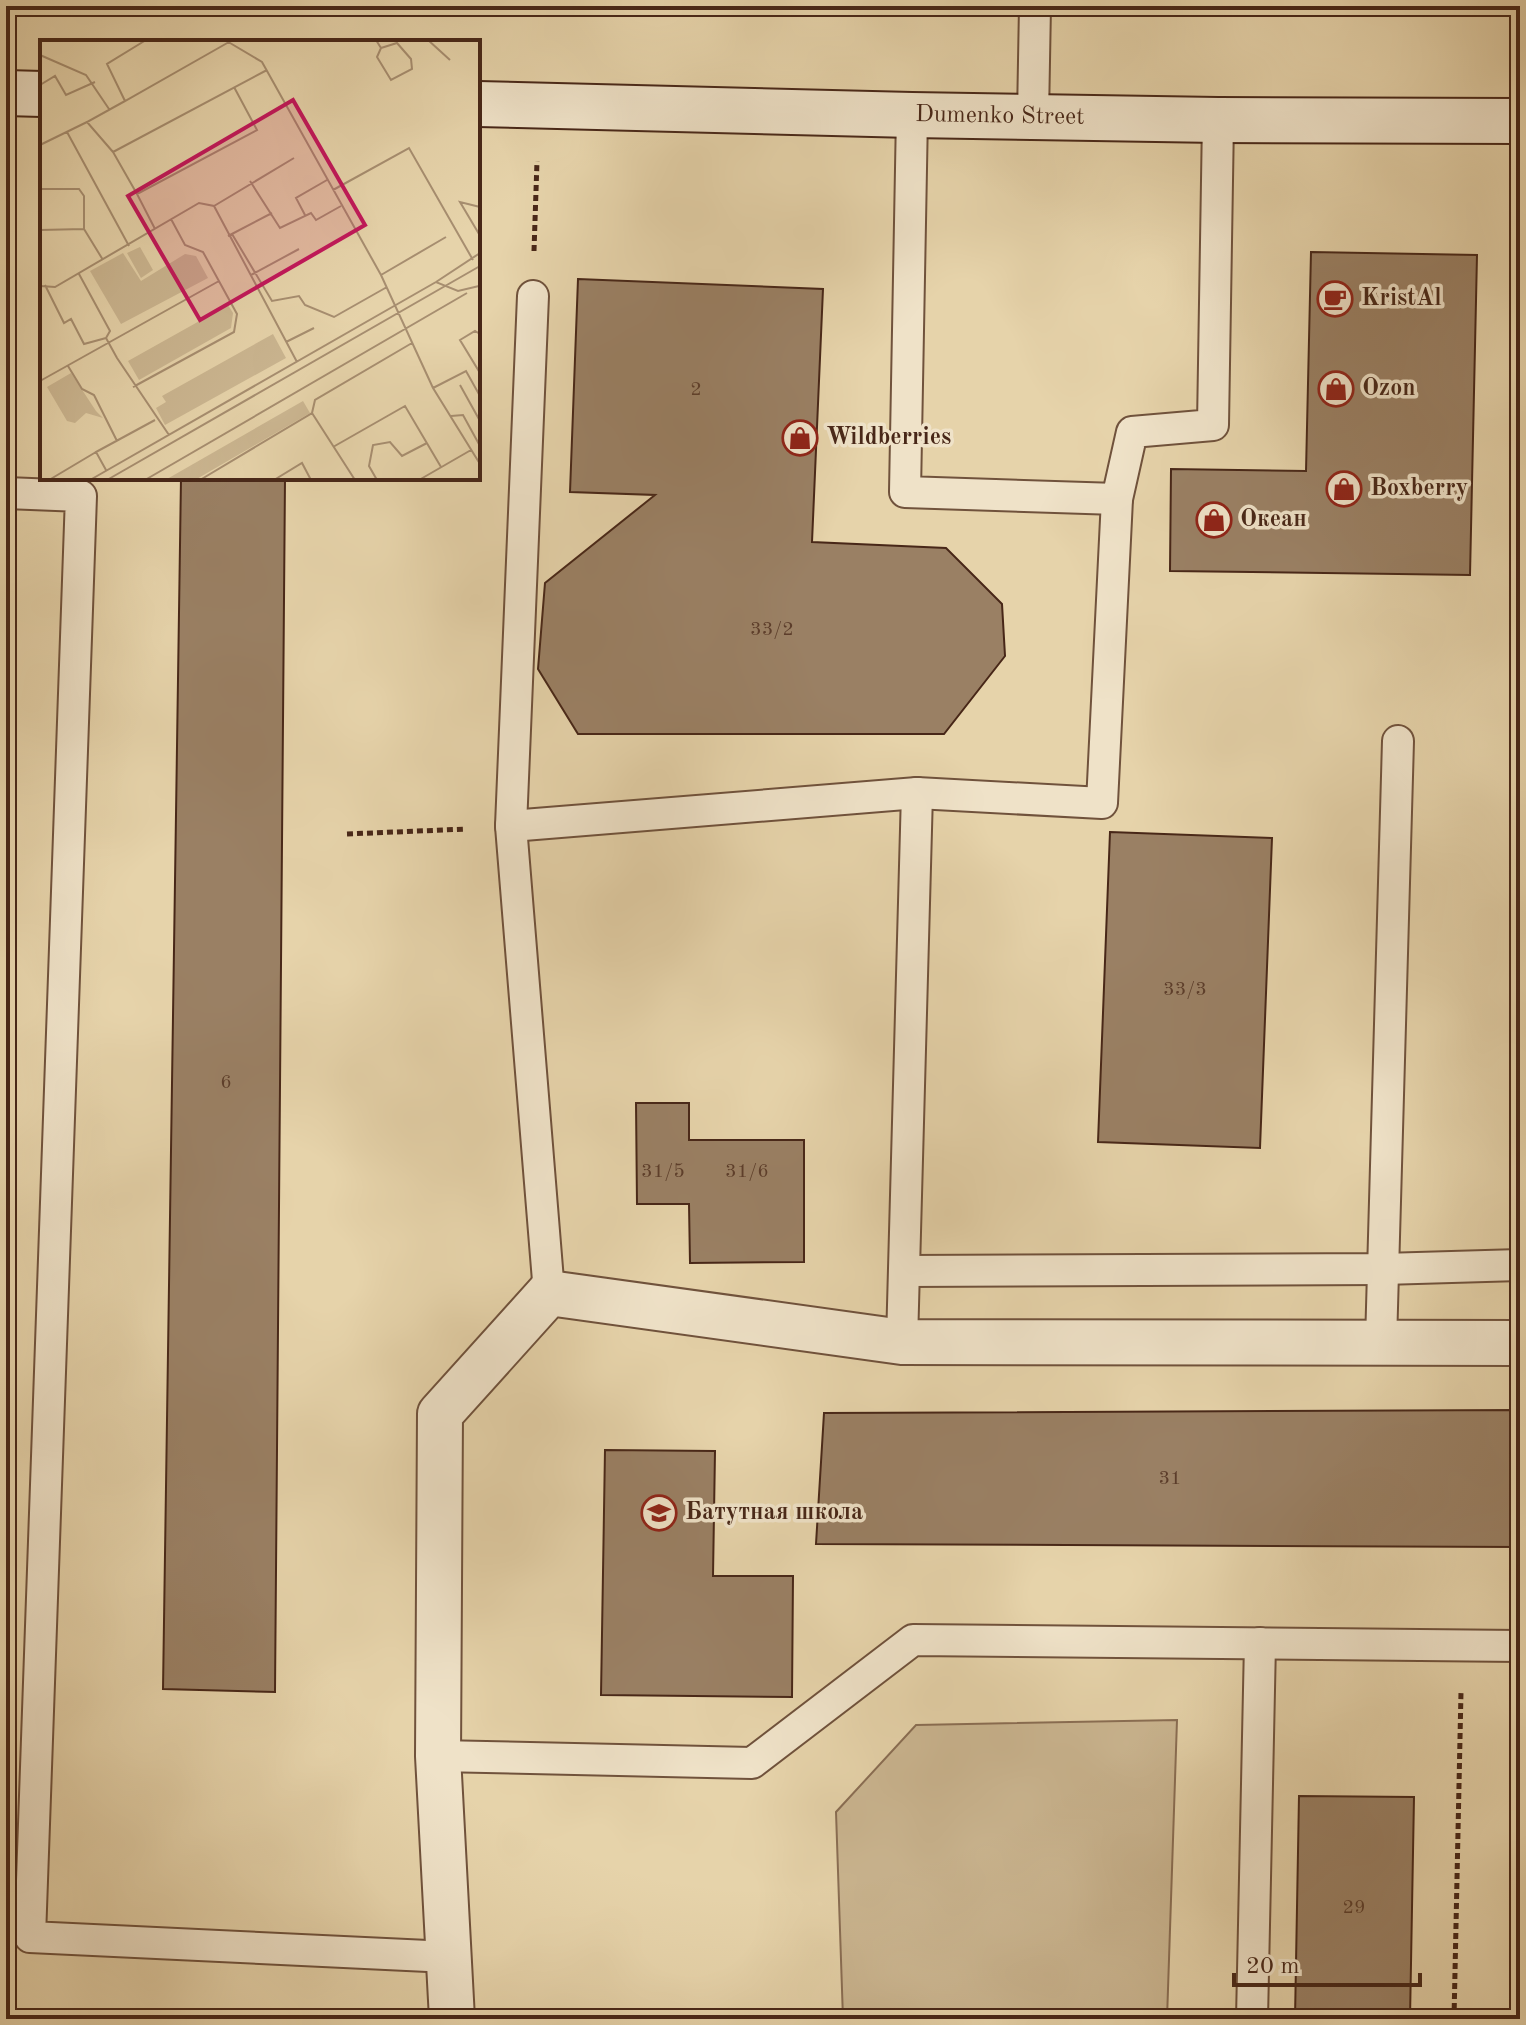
<svg xmlns="http://www.w3.org/2000/svg" width="1526" height="2025" viewBox="0 0 1526 2025" font-family="'Old Standard TT',serif">
<rect width="100%" height="100%" fill="#e6d3aa"/>
<filter id="stains"><feTurbulence type="fractalNoise" baseFrequency=".0025" numOctaves="4"/><feColorMatrix values="0 0 0 0 .2 0 0 0 0 .09 0 0 0 0 .02 0 0 0 .5 -.17"/></filter>
<radialGradient id="worn" r=".72"><stop offset=".6" stop-color="#630" stop-opacity="0"/><stop offset="1" stop-color="#630" stop-opacity=".3"/></radialGradient>
<polygon fill="#cbb691" stroke="#8a6e54" stroke-width="2" points="1177,1720 1167,2019 843,2019 836,1812 916,1725"/>
<g fill="#9a8064" stroke="#482718" stroke-width="2">
<polygon points="1311,252 1477,255 1470,575 1170,571 1171,469 1306,471"/>
<polygon points="578,279 823,289 812,542 946,548 1002,604 1005,656 944,734 578,734 538,669 545,583 655,495 570,492"/>
<polygon points="181,478 285,478 275,1692 163,1689"/>
<polygon points="1110,832 1272,838 1260,1148 1098,1142"/>
<polygon points="636,1103 689,1103 689,1140 804,1140 804,1262 690,1263 689,1204 637,1204"/>
<polygon points="1520,1410 1520,1547 816,1544 824,1413"/>
<polygon points="605,1450 715,1451 713,1576 793,1576 792,1697 601,1695"/>
<polygon points="1299,1796 1414,1797 1410,2019 1295,2019"/>
</g>
<g fill="none" stroke-linecap="round" stroke-linejoin="round">
<defs>
<g id="lane">
<polyline points="912,115 905,492 1117,499"/>
<polyline points="1033,116 1035,6"/>
<polyline points="533,296 511,826 549,1293"/>
<polyline points="6,493 81,496 30,1937 449,1957"/>
<polyline points="511,826 917,793 1102,803 1117,499 1132,432 1213,425 1218,120"/>
<polyline points="905,1271 1383,1269 1520,1265"/>
<polyline points="902,1342 917,793"/>
<polyline points="1381,1343 1398,741"/>
<polyline points="438,1756 752,1763 913,1640 1520,1646"/>
<polyline points="1252,2019 1260,1643"/>
</g>
<polyline id="street" points="452,2019 438,1756 440,1414 549,1293 902,1342 1520,1343"/>
<g id="secondary">
<polyline points="6,93 42,94"/>
<path id="s1" d="M478 104 912 115 1218 120 1520 121"/>
</g>
</defs>
<use href="#lane" stroke="#70523c" stroke-width="34"/>
<use href="#street" stroke="#70523c" stroke-width="48"/>
<use href="#secondary" stroke="#482718" stroke-width="48"/>
<g stroke="#482718" stroke-width="5" stroke-dasharray="6 4" stroke-linecap="butt">
<polyline points="534,251 537,161"/>
<polyline points="347,834 466,829"/>
<polyline points="1454,2019 1461,1692"/>
</g>
<use href="#lane" stroke="#efe2c8" stroke-width="30"/>
<use href="#street" stroke="#efe2c8" stroke-width="44"/>
<use href="#secondary" stroke="#efe2c8" stroke-width="44"/>
</g>
<defs>
<symbol id="cafe-ring" viewBox="-11 -11 22 22"><circle r="9.5" fill="#efe2c8" stroke="#8f2418" stroke-width="1.5"/><path d="M-5.5-4.5H6V0H3Q3 3.5 0 3.5H-2.5Q-5.5 3.5-5.5 0ZM3-3.2v2h1.7v-2ZM-6 4.5H4V6H-6Z" fill="#8f2418"/></symbol>
<symbol id="shop-ring" viewBox="-11 -11 22 22"><circle r="9.5" fill="#efe2c8" stroke="#8f2418" stroke-width="1.5"/><path d="M-5-2.5h2.3a2.7 3.5 0 0 1 5.4 0H5L5.5 6h-11ZM-1.5-2.5h3a1.5 2.3 0 0 0-3 0Z" fill="#8f2418"/></symbol>
<symbol id="school-ring" viewBox="-11 -11 22 22"><circle r="9.5" fill="#efe2c8" stroke="#8f2418" stroke-width="1.5"/><path d="M0-5L7-2L0 1L-7-2ZM-4 1L0 2.5L4 1V4Q0 6-4 4Z" fill="#8f2418"/></symbol>
</defs>
<g fill-rule="evenodd">
<use href="#cafe-ring" x="1315" y="279" width="40" height="40"/>
<use href="#shop-ring" x="1316" y="369" width="40" height="40"/>
<use href="#shop-ring" x="780" y="418" width="40" height="40"/>
<use href="#shop-ring" x="1324" y="469" width="40" height="40"/>
<use href="#shop-ring" x="1194" y="500" width="40" height="40"/>
<use href="#school-ring" x="639" y="1493" width="40" height="40"/>
</g>
<g text-anchor="middle" dominant-baseline="central" stroke-width="7" stroke-linejoin="round" paint-order="stroke">
<g font-size="20" fill="#5c3d2b">
<text x="696" y="390">2</text>
<text x="772" y="630">33/2</text>
<text x="1185" y="990">33/3</text>
<text x="226" y="1083">6</text>
<text x="663" y="1172">31/5</text>
<text x="747" y="1172">31/6</text>
<text x="1170" y="1479">31</text>
<text x="1354" y="1908">29</text>
</g>
<g font-size="24" fill="#482718" stroke="#efe2c8">
<text stroke="none"><textPath href="#s1" startOffset="522">Dumenko Street</textPath></text>
</g>
<g font-size="24" font-weight="bold" fill="#482718" stroke="#efe2c8" text-anchor="start">
<text x="1361" y="299">KristAl</text>
<text x="1362" y="389">Ozon</text>
<text x="826" y="438">Wildberries</text>
<text x="1370" y="489">Boxberry</text>
<text x="1240" y="520">Океан</text>
<text x="685" y="1513">Батутная школа</text>
</g>
</g>
<g transform="translate(40 40)">
<rect width="440" height="440" fill="#e6d3aa"/>
<path d="M100 207 113 230 101 238 87 213ZM83 213 101 241 145 214 156 216 168 238 81 284 50 231ZM188 265 193 273 191 288 99 340 88 321ZM233 294 246 318 125 385 116 368 126 362 122 356ZM31 333 56 371 63 378 46 373 35 383 27 381 7 347ZM263 361 270 373 155 440 127 439Z" fill="#cbb691"/>
<path fill="none" stroke="#a78e70" stroke-width="2" d="M106 0 67 24 85 61 189 2M185 0 222 22 341 235 393 348 440 424M336 0 341 8 337 17 351 40 372 29 371 19 357 3 341 8M388 0 410 20M0 15 46 35 69 69M0 45 15 36 26 55 55 42M27 92 89 206M0 105 47 82M73 112 47 82 85 61M210 141 240 188 271 173 276 180 301 166M0 149H39L44 156V189L63 220M293 150 369 108 433 220M97 154 73 112 227 30M174 166 254 118M265 175 256 158 287 140M115 189 97 154 217 90 194 47M0 190 44 189M192 194 232 261 259 256 265 265 294 277 347 247M439 194 420 162 440 167M188 196 232 173M39 234 70 291 66 298 77 318 129 395M211 235 259 209M341 235 406 197M396 242 440 213M5 245 24 283 31 279 44 304 66 298M0 246 15 247 159 163 174 166 257 322M440 294 435 291 420 300 440 333M246 302 274 288M28 326 42 349 54 355 77 401M0 341 179 241M420 345 440 381M93 347 194 292 197 274 163 212 145 205 131 179M393 348 426 331 440 356M272 373 315 440M411 376 423 375 440 406M293 407 365 366 401 427M66 430 56 412 115 380M9 440 56 412M50 440 396 242 418 251 439 246M67 440 440 226M105 440 427 253M160 440 272 373 275 360 372 303M234 440 262 423 271 440M337 440 329 426 333 405 350 402 362 416 387 403M379 440 431 410"/>
<path fill="#c2185b" fill-opacity="0.15" stroke="#c2185b" stroke-width="4" d="M253 60 325 185 160 280 88 156Z"/>
<rect width="440" height="440" fill="none" stroke="#482718" stroke-width="4"/>
</g>
<rect width="1526" height="2025" fill="none" stroke="#e6d3aa" stroke-width="32"/>
<rect x="8" y="8" width="1510" height="2009" fill="none" stroke="#482718" stroke-width="4"/>
<rect x="16" y="16" width="1494" height="1993" fill="none" stroke="#482718" stroke-width="2"/>
<path d="M1234 1973v12h186v-12" fill="none" stroke="#482718" stroke-width="4"/>
<text x="1246" y="1973" font-size="24" fill="#482718" stroke="#efe2c8" stroke-width="6" paint-order="stroke">20 m</text>
<rect width="100%" height="100%" filter="url(#stains)"/>
<rect width="100%" height="100%" fill="url(#worn)"/>
</svg>
